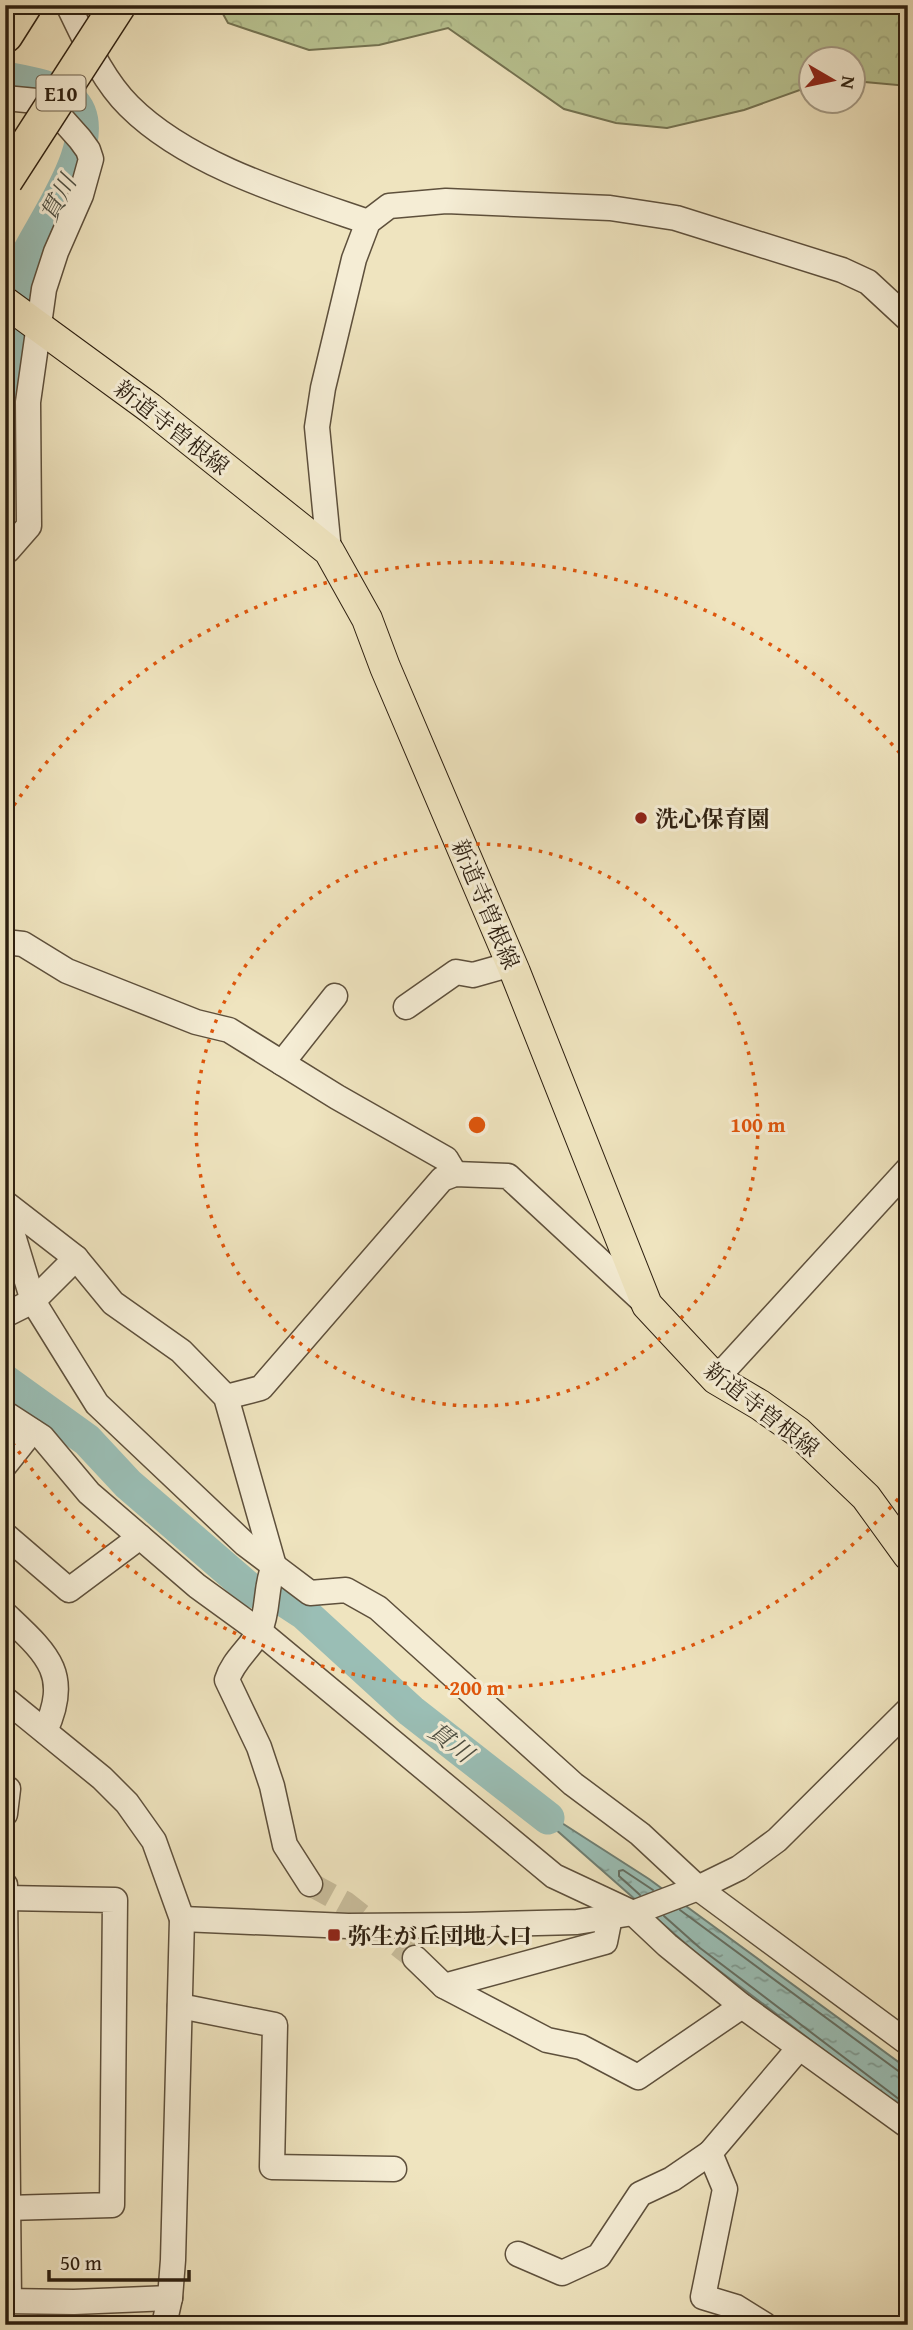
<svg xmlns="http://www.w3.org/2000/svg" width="913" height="2330" viewBox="0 0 913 2330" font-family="'Gentium Book Plus','Noto Serif JP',serif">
<defs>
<pattern id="forest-crowns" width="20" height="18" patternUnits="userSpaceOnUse" patternTransform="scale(1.75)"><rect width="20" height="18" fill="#b9c492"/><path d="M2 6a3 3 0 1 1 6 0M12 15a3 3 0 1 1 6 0" fill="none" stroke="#9fa87d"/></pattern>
<pattern id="water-ripples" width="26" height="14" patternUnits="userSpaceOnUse" patternTransform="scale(1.75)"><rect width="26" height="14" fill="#9abeb5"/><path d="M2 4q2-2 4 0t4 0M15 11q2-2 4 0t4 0" fill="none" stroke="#7e9a92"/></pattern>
</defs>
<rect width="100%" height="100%" fill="#efe4bf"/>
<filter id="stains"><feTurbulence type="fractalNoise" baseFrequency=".00286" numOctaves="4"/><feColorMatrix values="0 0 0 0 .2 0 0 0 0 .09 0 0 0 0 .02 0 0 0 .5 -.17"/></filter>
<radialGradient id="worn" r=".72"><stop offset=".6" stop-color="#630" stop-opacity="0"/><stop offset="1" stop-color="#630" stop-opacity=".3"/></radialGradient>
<polygon fill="url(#forest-crowns)" stroke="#737251" stroke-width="2" points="218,5 908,5 908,86 854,81 853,60 811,60 811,86 744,110 667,128 616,123 564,109 448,28 379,45 309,50 228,23"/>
<polygon fill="url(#water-ripples)" stroke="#6e7e73" stroke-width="2" points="512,1791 649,1879 908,2069 908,2114 696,1953"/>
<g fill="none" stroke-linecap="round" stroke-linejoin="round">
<g stroke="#646e62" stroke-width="2">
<polyline points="640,1895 619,1876 619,1871 623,1870 653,1890"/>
<polyline points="680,1910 901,2073 908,2075"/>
<polyline points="664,1916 700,1948 908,2106"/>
</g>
<g stroke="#9abeb5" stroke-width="33">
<path d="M5 78C26 82 55 86 71 100 111 137 34 232 20 270 5 314 7 352 8 398L5 404"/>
<polyline points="5,1381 87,1440 128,1484 252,1591 282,1599 305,1614 411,1711 548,1818"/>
</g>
<polyline stroke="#c8bd9c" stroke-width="24" stroke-dasharray="24 12" stroke-linecap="butt" points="310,1884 345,1903 415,1958"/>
<defs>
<g id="minor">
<path d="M68 5C85 39 101 78 129 106 188 165 289 195 368 222"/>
<polyline points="5,98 47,102 80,139 88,150 91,159 81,195 56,252 44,289 28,402 29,526 8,550 5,549"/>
<polyline points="329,551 317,427 323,388 354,259 368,222 389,206 446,201 610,208 676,218 842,270 868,282 908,319"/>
<polyline points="5,942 23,944 67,971 196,1022 229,1030 337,1097 446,1159 455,1174"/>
<polyline points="406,1007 456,972 473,975 512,964"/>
<polyline points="282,1063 335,996"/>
<path d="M5 1203 76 1258 113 1303 181 1351 226 1397 274 1566C265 1586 269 1610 260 1630 251 1648 233 1660 227 1680L259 1747 272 1786 285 1845 310 1884"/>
<polyline points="5,1209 33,1301 97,1404 245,1544 310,1593 346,1590 378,1608 573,1784 640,1834 698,1888 908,2043"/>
<polyline points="5,1315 33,1301 76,1258"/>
<polyline points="716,1379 908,1169"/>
<polyline points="226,1397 261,1388 442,1179 455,1174 508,1176 645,1303"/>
<polyline points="5,1413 42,1437 89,1493 197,1586 259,1631 554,1876 633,1913 667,1945 742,2006 908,2126"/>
<polyline points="5,1465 32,1431"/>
<polyline points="5,1535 69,1590 140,1537"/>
<path d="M5 1614C46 1653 72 1673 45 1731"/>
<polyline points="5,1699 102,1778 127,1803 154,1841 182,1919 173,2260 170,2298 164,2325"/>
<polyline points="5,1787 8,1789 5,1814"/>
<polyline points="5,1885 9,2301"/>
<polyline points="6,1898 115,1900 112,2205 7,2208"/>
<polyline points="182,1919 348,1926 466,1925 577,1922 633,1913 698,1888 739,1868 777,1840 908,1710"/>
<polyline points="415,1958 444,1986 547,2040 581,2047 638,2077 742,2006"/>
<polyline points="444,1986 605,1942 610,1917"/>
<polyline points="180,2006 275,2025 272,2167 394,2169"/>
<polyline points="518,2254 562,2273 599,2256 640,2194 672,2179 710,2153"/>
<polyline points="5,2301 74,2302 170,2298"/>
<polyline points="765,2325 736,2307 703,2297 725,2189 710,2153 799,2048"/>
</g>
<polyline id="major" points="5,302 150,408 329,551 367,619 385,667 515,972 647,1305 716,1379 760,1405 798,1432 866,1497 908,1555"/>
<polyline id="highway" points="5,35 24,5"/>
</defs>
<use href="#minor" stroke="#5e503c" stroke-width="27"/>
<use href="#major" stroke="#2d1f10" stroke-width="32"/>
<use href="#highway" stroke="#2d1f10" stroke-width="38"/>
<use href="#minor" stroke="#f5edd5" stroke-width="24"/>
<use href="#major" stroke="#efe4bf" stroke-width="30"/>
<use href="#highway" stroke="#efe4bf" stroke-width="35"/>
<defs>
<polyline id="highway-bridge" points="5,180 118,5"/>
</defs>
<use href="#highway-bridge" stroke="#2d1f10" stroke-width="38" stroke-linecap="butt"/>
<use href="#highway-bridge" stroke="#efe4bf" stroke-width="35"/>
</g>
<g fill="none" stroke="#df560c" stroke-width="3.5" stroke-dasharray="3.5 7">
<circle cx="477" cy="1125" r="281"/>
<path d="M905 1491A563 563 0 0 1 8 1436M8 814A563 563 0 0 1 905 759"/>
</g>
<g fill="#8f2418" stroke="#f5edd5" stroke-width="2.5">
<circle cx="641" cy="818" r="7"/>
<rect x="327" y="1928" width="14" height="14" rx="3.5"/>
</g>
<g text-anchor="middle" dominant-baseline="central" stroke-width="6" stroke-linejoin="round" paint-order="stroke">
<rect fill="#f5edd5" stroke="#695d4b" stroke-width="2" x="36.5" y="75.5" width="49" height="35" rx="5"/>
<g font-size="21" font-weight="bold" fill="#2d1f10">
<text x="61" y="93">E10</text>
</g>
<g font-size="23" fill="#2d1f10" stroke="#f5edd5">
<text transform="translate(172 427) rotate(38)">新道寺曽根線</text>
<text transform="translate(486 904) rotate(67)">新道寺曽根線</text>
<text transform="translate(762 1409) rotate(38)">新道寺曽根線</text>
</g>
<g font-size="23" font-weight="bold" fill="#2d1f10" stroke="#f5edd5" text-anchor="start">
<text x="655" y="818">洗心保育園</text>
<text x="348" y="1935">弥生が丘団地入口</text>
</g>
<g font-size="24" font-style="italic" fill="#4e4f42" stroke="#f5edd5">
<text transform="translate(58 198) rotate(-62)">貫川</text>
<text transform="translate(451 1742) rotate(38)">貫川</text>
</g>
</g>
<circle cx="477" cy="1125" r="10" fill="#df560c" stroke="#f5edd5" stroke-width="3.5"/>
<g font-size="21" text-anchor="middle" font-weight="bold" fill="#df560c" stroke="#f5edd5" stroke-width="6" stroke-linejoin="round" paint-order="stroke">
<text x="758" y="1132">100 m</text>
<text x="477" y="1695">200 m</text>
</g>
<rect width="913" height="2330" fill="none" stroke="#efe4bf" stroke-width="28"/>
<rect x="7" y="7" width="899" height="2316" fill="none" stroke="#2d1f10" stroke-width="3.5"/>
<rect x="14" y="14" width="885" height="2302" fill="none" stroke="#2d1f10" stroke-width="2"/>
<g transform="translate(832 80) rotate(99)"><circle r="33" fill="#f5edd5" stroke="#a59b86" stroke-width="2"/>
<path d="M0-5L12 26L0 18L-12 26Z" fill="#8f2418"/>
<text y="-10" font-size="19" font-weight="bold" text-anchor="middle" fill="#2d1f10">N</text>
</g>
<path d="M49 2270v10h140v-10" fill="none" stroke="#2d1f10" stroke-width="3.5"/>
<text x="60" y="2270" font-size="21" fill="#2d1f10" stroke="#f5edd5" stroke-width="5" paint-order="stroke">50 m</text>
<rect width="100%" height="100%" filter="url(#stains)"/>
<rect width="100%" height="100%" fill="url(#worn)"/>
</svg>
